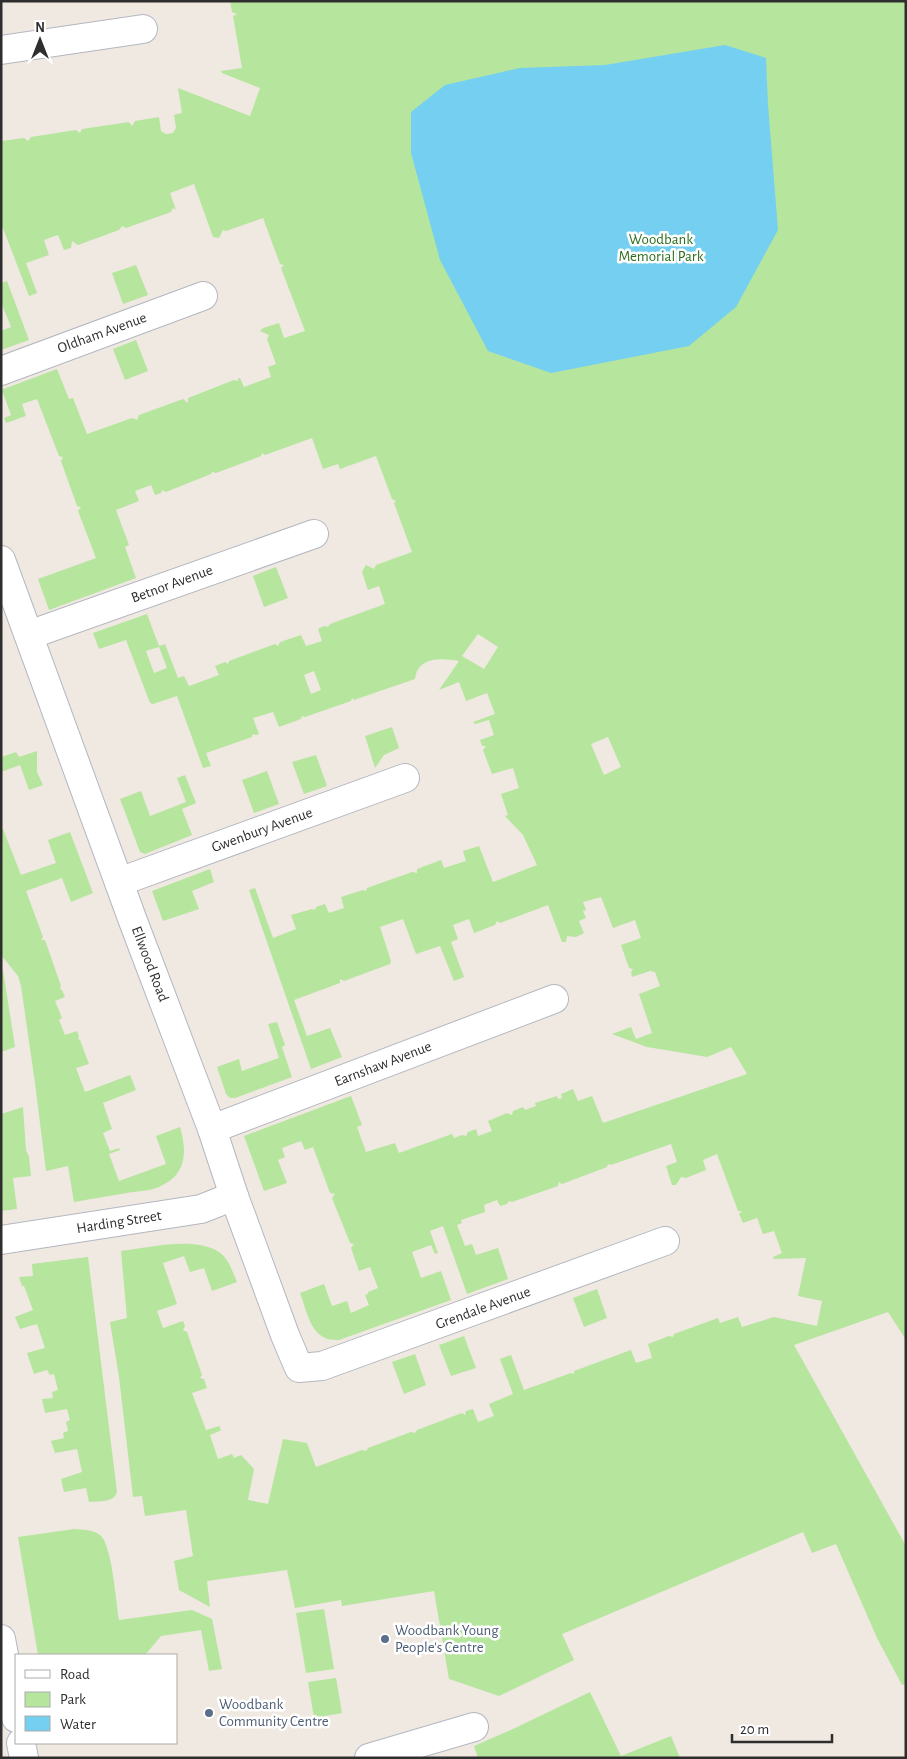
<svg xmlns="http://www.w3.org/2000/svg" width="907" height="1759" viewBox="0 0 907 1759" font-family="'Alegreya Sans',sans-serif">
<rect width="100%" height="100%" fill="#efe9e1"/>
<g fill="#b6e59e" fill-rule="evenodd">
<path d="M230 1H906V1340L888 1312 794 1345 906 1546V1684L902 1685 877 1638 836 1544 812 1553 803 1532 562 1634 574 1660 499 1696 449 1679 434 1591 342 1606 341 1600 295 1608 287 1570 207 1581 210 1607 179 1590 174 1561 193 1556 186 1510 145 1516 142 1496 133 1497 119 1377 110 1322 127 1318 121 1251C149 1248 194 1236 219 1252 229 1259 232 1271 237 1282L212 1291 204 1268 190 1272 184 1256 163 1263 177 1304 157 1311 163 1328 183 1321 185 1326 183 1330 187 1332 202 1375 200 1378 204 1379 207 1388 192 1393 206 1430 220 1426V1429L222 1430 210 1435 218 1459 232 1454 234 1458 241 1455 254 1469 248 1500 268 1504 283 1439 307 1443 316 1467 362 1450 366 1451 368 1448 411 1432 415 1433 417 1430 462 1413 465 1415 466 1411 473 1409 478 1422 494 1416 489 1404 513 1394 500 1359 511 1355 524 1390 571 1373 574 1374V1371L631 1350 636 1363 652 1358 648 1344 669 1336 673 1337 674 1334 718 1318 720 1323 738 1317 742 1327 774 1317 817 1326 822 1301 798 1296 806 1258 774 1259 773 1257 782 1253 774 1231 763 1234 757 1218 743 1223 739 1214 742 1211H738L717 1154 703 1160 706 1170 686 1178 681 1177 676 1185H672L666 1166 677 1162 671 1144 611 1165 608 1164 607 1167 562 1184 559 1182 558 1186 512 1202 509 1201 507 1204 500 1206 497 1200 484 1205 485 1212 461 1220 462 1223 457 1225 465 1246 472 1244 476 1255 498 1248 508 1279 467 1294 443 1226 430 1231 438 1253 435 1254 431 1245 412 1252 421 1278 441 1271 451 1300 339 1340C311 1342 308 1314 300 1293L324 1284 332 1306 347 1301 351 1313 369 1305 365 1295 368 1294V1292L378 1288 370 1267 359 1271 351 1248 354 1244 350 1243 332 1198 335 1194 330 1193 313 1147 305 1150 301 1141 282 1148 285 1157 278 1160 287 1183 264 1191 244 1136 351 1096 362 1125 357 1127 366 1152 395 1143 399 1153 452 1134 454 1138 462 1135 466 1136 468 1132 476 1129 478 1136 492 1131 488 1121 507 1113 512 1115 513 1111 523 1107 525 1110 536 1106 535 1103 538 1102 557 1096 558 1099 562 1098 561 1094 573 1089 578 1101 592 1096 603 1123 747 1074 731 1047 707 1057 647 1047 612 1034 631 1027 636 1039 652 1033 639 994 660 986 655 972 650 971 632 977 631 972 633 969 629 968 621 945 641 938 635 920 613 928 601 897 583 902 586 910 583 911 586 918 579 921 584 933 576 937 567 936 566 942H562L548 905 500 923 497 921 495 925 474 933 469 919 453 925 458 939 451 942 464 977 454 981 440 946 416 954 403 919 380 927 391 961 390 964 344 981 340 979V983L294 1000 307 1036 330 1028 342 1057 311 1069 249 890 255 888 273 938 296 929 291 915 312 909 315 910 316 907 325 904 329 913 344 908 341 897 363 890 366 891 367 888 412 872 417 873V869L441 860 444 868 466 861 463 851 479 846 493 882 537 865 523 835 505 816 508 815 501 794 519 788 513 768 492 774 483 750 486 746H482L480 740 494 735 489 720 475 724 473 722 495 714 487 693 466 701 459 682 439 690 459 661C442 658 418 656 415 679L354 700 352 698 351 701 305 717 302 716 301 719 279 727 273 712 253 718 259 734 256 735 253 734 252 737 206 753 211 766 203 768 177 696 153 704 150 703 126 640 99 649 93 633 147 614 159 646 165 644 178 678 184 676 189 686 219 675 215 666 225 662 228 664 229 661 275 644 278 646 280 642 301 635 306 646 322 641 318 629 324 626 328 627 330 624 385 604 379 586 368 590 362 572 366 565 374 569 376 565 412 552 394 503 396 501 392 499 376 456 340 469 338 464 323 469 312 438 265 455 262 453 261 456 216 473 212 472 211 474 166 492 162 490 161 493 155 495 151 485 135 491 139 501 116 510 129 545 125 547 136 578 49 610 38 579 96 558 78 511 81 507 77 506 61 461 63 457 59 456 37 399 22 404 26 416 6 423 4 418 11 415 3 393 1 394V390L57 369 69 399 73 398 87 434 132 418 137 420 139 415 183 399 188 403V398L234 380 238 381V379L240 378 244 387 271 377 268 367 276 364 267 339 269 335 260 331 263 328 279 323 284 338 305 331 281 268 284 265 280 264 263 218 226 231 223 230 219 238 213 237 194 184 170 193 176 210 173 208 171 212 126 228 122 226 119 230 78 245 72 241 71 248 64 250 58 235 44 240 49 255 26 263 37 293 29 296 1 223V141L24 138 28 141 31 137 76 130 80 133 82 129 129 122 132 126 135 121 159 117 161 131 166 134 173 133 176 128 174 115 182 113 178 88 250 116 260 88 222 73 221 71 242 68 233 16 237 14 232 12ZM478 634 498 647 484 669 462 656ZM159 647 167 668 154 673 146 651ZM314 671 321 690 311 694 304 675ZM608 737 621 767 604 775 591 744Z"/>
<polygon points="136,265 148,295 123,304 112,273"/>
<polygon points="7,281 29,340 1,350 1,331 11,327 1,302 1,283"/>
<polygon points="136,340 148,371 125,380 113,349"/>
<polygon points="276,567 288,598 264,607 253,576"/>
<polygon points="392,727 399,748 384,755 375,768 365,736"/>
<polygon points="37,751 37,772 43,785 29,790 20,765 1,772 1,757 16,752 19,757"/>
<polygon points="316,755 327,786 304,794 292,762"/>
<polygon points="267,771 279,804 254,813 242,780"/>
<polygon points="185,775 196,803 182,809 192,835 145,854 140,852 120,799 141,791 150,816 186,802 177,778"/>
<path d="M1 829H3L21 875 56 863 48 840 70 832 93 893 71 902 62 878 26 891 43 937 41 940H45L61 986 60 989 62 990 65 997 55 1001 62 1018 59 1020 65 1035 77 1031 79 1036 78 1039 80 1040 89 1064 76 1068 85 1092 130 1075 136 1090 103 1103 112 1129 103 1133 110 1151 119 1148 120 1150 109 1154 119 1181 166 1164 156 1136 180 1127C187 1151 187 1174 161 1186 151 1191 138 1191 127 1193 109 1196 91 1199 74 1202L68 1166 46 1171 35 1083 21 986 18 976 1 955Z"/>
<polygon points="210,869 214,882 192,891 199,909 163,921 152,891"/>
<polygon points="1,970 3,970 15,1047 1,1052"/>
<polygon points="277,1022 285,1045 282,1047 292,1077 235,1098 230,1098 226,1094 217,1067 239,1059 242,1071 279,1058 268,1024"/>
<polygon points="23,1107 26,1150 29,1157 31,1176 13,1178 17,1209 1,1211 1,1114"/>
<path d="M88 1257 117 1492C114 1503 99 1501 89 1502L86 1488 64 1492 61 1479 82 1472 77 1449 55 1453 51 1441 64 1438 63 1433 68 1431 66 1422 70 1420 67 1409 45 1413 42 1399 53 1398 52 1392 58 1390 54 1374 50 1375 47 1370 34 1374 27 1353 45 1348 37 1324 20 1329 15 1317 33 1310 24 1286H22L19 1277 33 1276 32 1264Z"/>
<polygon points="597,1289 607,1318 584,1327 573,1298"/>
<polygon points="464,1336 476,1368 451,1376 439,1345"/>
<polygon points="415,1354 426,1385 404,1394 392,1362"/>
<path d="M74 1529C83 1530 92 1529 100 1535 112 1544 116 1603 119 1620L192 1610 212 1619 222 1669 209 1671 201 1630 161 1636 145 1655H38L18 1537Z"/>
<polygon points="324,1609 334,1669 306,1673 296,1613"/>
<polygon points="336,1678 342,1713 314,1718 308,1682"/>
<polygon points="590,1692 621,1756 671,1736 680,1758 478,1758 474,1746 513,1729"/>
</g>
<polygon fill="#75cff0" points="725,45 766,58 768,105 778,230 736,307 689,346 551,373 488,351 440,260 411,153 411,112 445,85 520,68 605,65"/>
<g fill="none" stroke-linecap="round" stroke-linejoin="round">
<defs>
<g id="minor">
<polyline points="1,50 143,29"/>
<polyline points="1,371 203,296"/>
<polyline points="1,560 133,921 212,1129 234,1196 285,1335 299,1368 322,1366 665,1241"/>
<polyline points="29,635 314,534"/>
<polyline points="119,882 405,778"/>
<polyline points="212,1129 554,999"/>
<polyline points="1,1240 201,1209 234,1196"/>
<polyline points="1,1639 16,1718"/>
<polyline points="21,1743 24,1758"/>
<polyline points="369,1758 474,1727"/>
</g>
</defs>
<use href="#minor" stroke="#b4b7c1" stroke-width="30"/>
<use href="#minor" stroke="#fff" stroke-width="28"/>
</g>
<g fill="#5c6f8a" stroke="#fff" stroke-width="2">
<circle cx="385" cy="1639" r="5"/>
<circle cx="209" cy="1713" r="5"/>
</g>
<g text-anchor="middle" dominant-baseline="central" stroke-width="5" stroke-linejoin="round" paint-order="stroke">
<g font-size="15" fill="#2c6e1b" stroke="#fff">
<text x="661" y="239">Woodbank<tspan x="661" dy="17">Memorial Park</tspan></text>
</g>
<g font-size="15" fill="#2e2e2e" stroke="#fff">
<text transform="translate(102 333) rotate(-20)">Oldham Avenue</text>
<text transform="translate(172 584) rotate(-20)">Betnor Avenue</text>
<text transform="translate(262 830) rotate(-20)">Gwenbury Avenue</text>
<text transform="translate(150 964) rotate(69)">Ellwood Road</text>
<text transform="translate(383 1064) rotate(-21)">Earnshaw Avenue</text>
<text transform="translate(119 1222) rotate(-9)">Harding Street</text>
<text transform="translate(483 1308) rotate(-20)">Grendale Avenue</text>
</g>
<g font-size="15" fill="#4e5e75" stroke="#fff" text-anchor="start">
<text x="395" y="1630">Woodbank Young<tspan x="395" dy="17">People's Centre</tspan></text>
<text x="219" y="1704">Woodbank<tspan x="219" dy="17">Community Centre</tspan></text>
</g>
</g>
<rect width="907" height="1759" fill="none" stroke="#2e2e2e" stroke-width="5"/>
<rect x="15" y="1654" width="162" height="90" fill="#ffffff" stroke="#ababab"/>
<rect x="25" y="1670" width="25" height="8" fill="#ffffff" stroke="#ababab"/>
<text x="60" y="1679" font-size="15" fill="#2e2e2e">Road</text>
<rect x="25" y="1692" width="25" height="15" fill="#b6e59e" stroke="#ababab"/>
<text x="60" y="1704" font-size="15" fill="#2e2e2e">Park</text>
<rect x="25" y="1716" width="25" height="15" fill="#75cff0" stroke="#ababab"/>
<text x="60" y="1729" font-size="15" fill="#2e2e2e">Water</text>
<g transform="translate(40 40)" stroke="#ffffff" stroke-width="4" paint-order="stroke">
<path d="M0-4L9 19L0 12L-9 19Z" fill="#2e2e2e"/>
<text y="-8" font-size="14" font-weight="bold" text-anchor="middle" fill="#2e2e2e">N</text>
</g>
<path d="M732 1734v8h100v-8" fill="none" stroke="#2e2e2e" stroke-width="2.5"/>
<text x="740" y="1734" font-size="15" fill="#2e2e2e" stroke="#ffffff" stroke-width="4" paint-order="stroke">20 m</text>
</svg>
